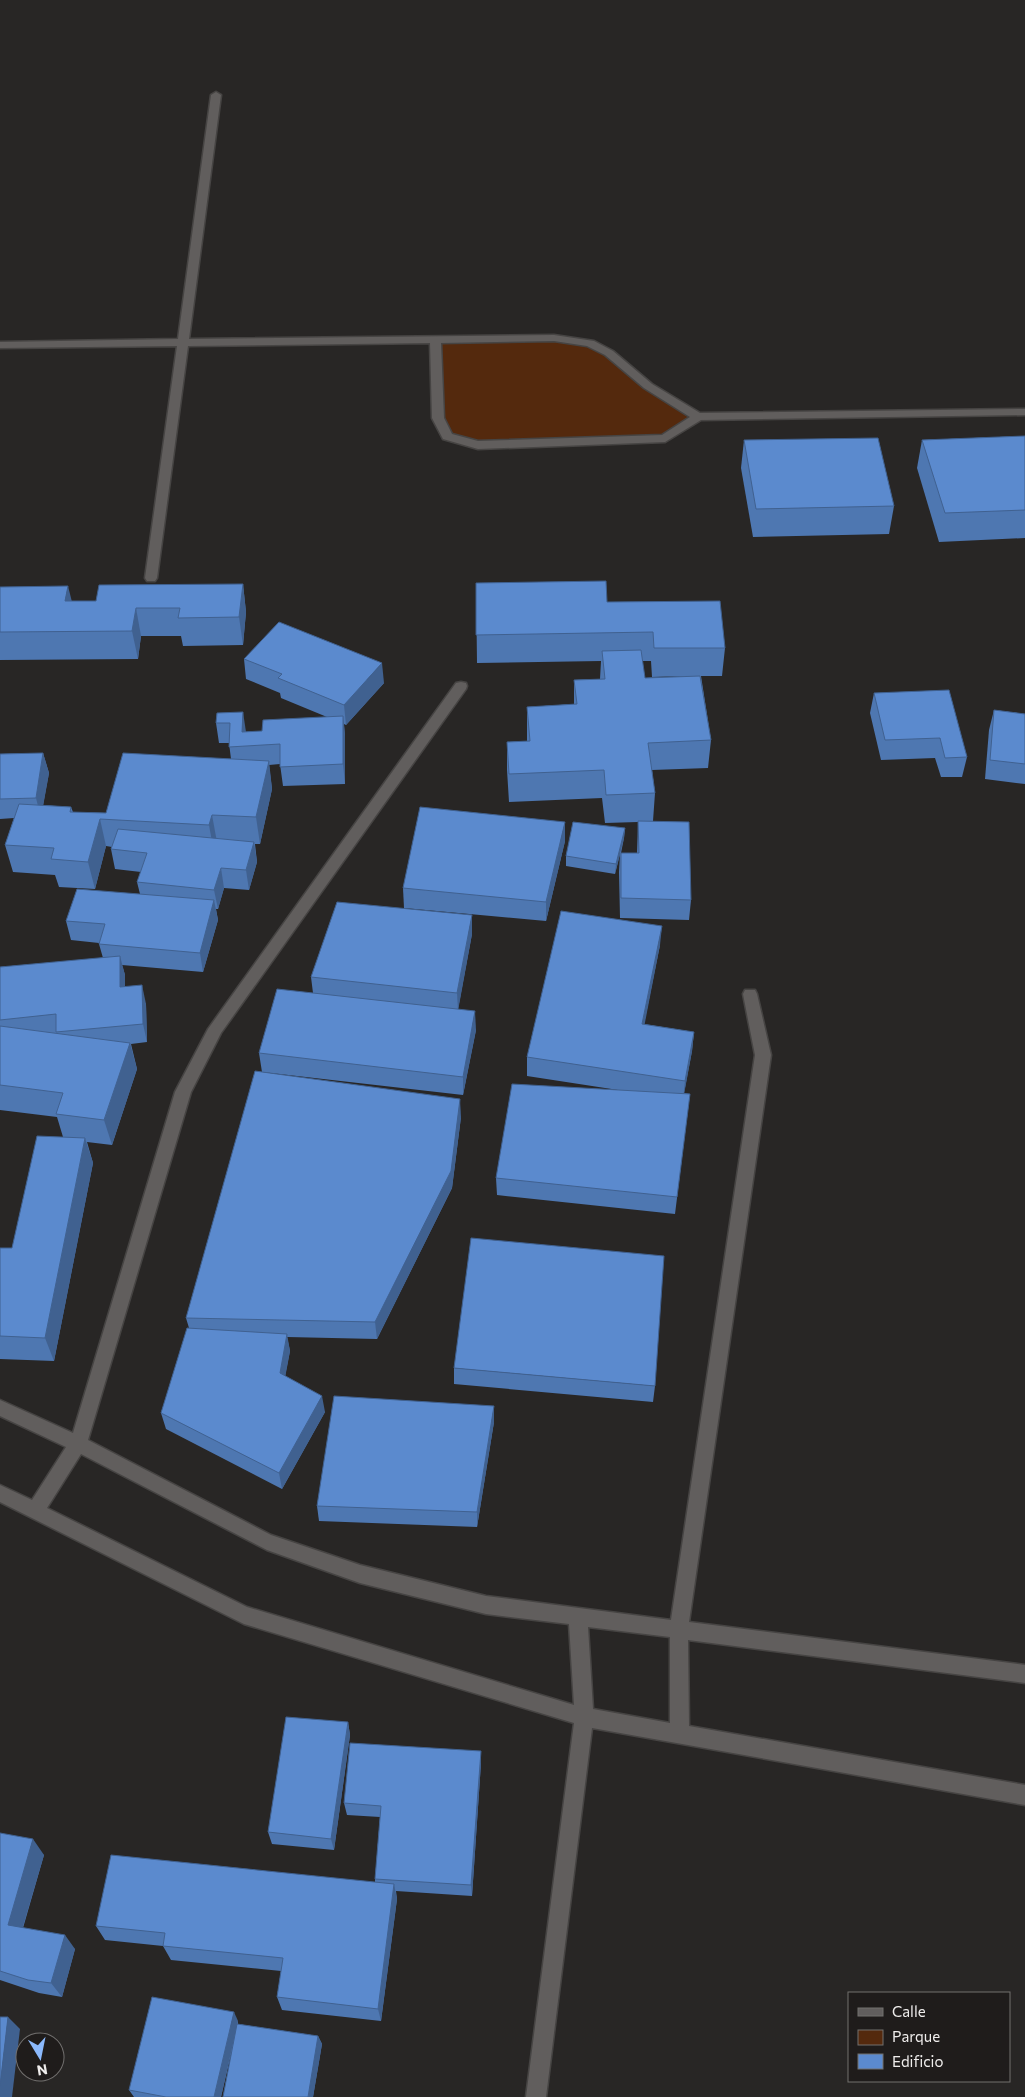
<svg xmlns="http://www.w3.org/2000/svg" width="1025" height="2097" viewBox="0 0 1025 2097" font-family="Commissioner,sans-serif">
<rect width="100%" height="100%" fill="#282625"/>
<polygon fill="#54290d" points="554,338 590,343 648,386 698,417 665,438 477,445 447,436 438,418 435,341"/>
<g fill="none" stroke-linecap="round" stroke-linejoin="round">
<defs>
<g id="minor">
<path d="M216 92 221 95 189 339 554 335 594 341 613 351 652 384 700 413 1025 409V415L701 420 665 442 478 449 443 439 432 418 430 343 188 346 157 578 155 581H147L145 578 177 346 0 348V342L178 339 211 95ZM554 341 587 346 605 355 644 388 690 417 662 435 478 441 452 434 444 418 441 343Z"/>
<path d="M461 682 466 683 467 686 466 689 221 1033 191 1092 88 1440 271 1535 360 1565 486 1596 671 1620 755 1055 743 994 745 990H755L757 994 771 1055 689 1622 1025 1665V1683L688 1640 689 1726 1025 1785V1805L592 1728 546 2097H526L574 1723 244 1624 0 1502V1485L32 1500 66 1447 0 1416V1400L73 1433 175 1092 208 1029 456 683ZM81 1454 267 1550 360 1583 486 1614 569 1624 574 1705 247 1607 47 1508ZM588 1627 670 1637V1723L593 1709Z"/>
</g>
</defs>
<use href="#minor" stroke="#464443" stroke-width="3"/>
<use href="#minor" fill="#615e5d" fill-rule="evenodd"/>
</g>
<g fill="#4e77b1" fill-rule="evenodd">
<polygon points="1025,436 1025,538 939,542 917,468 922,440"/>
<polygon points="744,440 894,506 889,534 753,537 741,468"/>
<path d="M476 583 607 602 725 648 722 676H701L711 740 708 768 652 770 655 793 653 821 691 900 689 920 620 918 619 872 620 854 615 874 566 866V856L625 828 624 838 621 853H637L638 822 605 823 602 798 509 802 507 770V742L527 741V707L574 704V680L600 679 601 661 477 663ZM642 661H651L652 677 686 676 645 678Z"/>
<polygon points="243,584 246,612 243,645 183,646 181,636 141,636 138,659 0,660 0,587 72,601 96,601"/>
<polygon points="244,659 384,683 346,725 344,724 345,736 345,784 283,786 280,764 269,765 272,789 260,844 255,844 257,862 249,890 224,888 218,909 216,909 218,920 203,972 122,965 125,975 125,986 146,1004 147,1042 131,1044 137,1069 112,1145 87,1142 93,1163 54,1361 0,1359 0,1248 12,1248 63,1137 57,1117 0,1110 0,967 103,958 99,944 99,943 71,940 66,921 140,894 137,882 141,872 115,869 111,849 112,847 106,846 95,889 59,887 55,875 13,872 5,845 14,818 0,819 0,754 43,753 49,773 43,805 71,807 73,812 106,813 231,759 229,743 219,743 216,723 217,713 246,732 262,731 327,717 281,698 280,693 246,679"/>
<polygon points="874,693 967,757 962,777 941,777 935,758 881,760 870,713"/>
<polygon points="994,710 1025,714 1025,784 985,779 989,730"/>
<polygon points="565,841 546,921 404,908 403,888"/>
<polygon points="472,934 458,1009 476,1030 463,1095 262,1072 259,1053 313,993 311,977"/>
<polygon points="660,945 644,1024 694,1032 692,1051 684,1093 690,1094 675,1214 497,1195 496,1178 618,1090 527,1076 527,1057"/>
<polygon points="461,1117 452,1188 377,1339 287,1337 290,1351 285,1376 325,1412 282,1489 166,1429 161,1413 189,1328 186,1318"/>
<polygon points="454,1368 655,1386 653,1402 454,1384"/>
<polygon points="494,1422 477,1527 319,1521 317,1506"/>
<polygon points="348,1722 350,1735 334,1850 272,1844 268,1832"/>
<polygon points="481,1763 472,1896 396,1891 397,1899 381,2021 282,2010 277,1997 281,1971 171,1960 163,1946 105,1940 96,1926 375,1882 375,1879 380,1817 347,1815 344,1803"/>
<polygon points="0,1833 44,1855 23,1928 75,1949 62,1997 39,1993 0,1980"/>
<polygon points="238,2021 238,2024 318,2036 322,2044 313,2097 223,2097 232,2050 221,2097 134,2097 129,2090"/>
</g>
<g fill="#406190">
<polygon points="243,584 246,612 243,645 239,617"/>
<polygon points="68,586 75,614 65,601"/>
<polygon points="136,608 141,636 138,659 132,631"/>
<polygon points="382,663 384,683 346,725 344,705"/>
<polygon points="243,712 246,732 242,732"/>
<polygon points="343,716 345,736 345,784 343,764"/>
<polygon points="43,753 49,773 41,818 36,798"/>
<polygon points="269,761 272,789 260,844 256,817"/>
<polygon points="212,815 217,842 214,853 209,825"/>
<polygon points="100,819 106,846 95,889 88,862"/>
<polygon points="565,822 565,841 546,921 546,902"/>
<polygon points="625,828 624,838 615,874 616,864"/>
<polygon points="254,842 257,862 249,890 246,870"/>
<polygon points="221,868 224,888 218,909 214,890"/>
<polygon points="214,900 218,920 203,972 200,953"/>
<polygon points="472,915 472,934 458,1011 457,993"/>
<polygon points="662,926 660,945 641,1043 642,1024"/>
<polygon points="120,956 125,975 125,1006 120,987"/>
<polygon points="142,985 146,1004 147,1042 143,1024"/>
<polygon points="475,1011 476,1030 463,1095 463,1077"/>
<polygon points="694,1032 692,1051 683,1100 685,1081"/>
<polygon points="130,1043 137,1069 112,1145 104,1120"/>
<polygon points="460,1099 461,1117 452,1188 377,1339 375,1322"/>
<polygon points="85,1138 93,1163 54,1361 45,1338"/>
<polygon points="287,1334 290,1351 283,1389 280,1373"/>
<polygon points="322,1396 325,1412 282,1489 279,1473"/>
<polygon points="494,1406 494,1422 477,1527 477,1512"/>
<polygon points="348,1722 350,1735 334,1850 331,1839"/>
<polygon points="481,1751 481,1763 472,1896 471,1885"/>
<polygon points="33,1839 44,1855 19,1940 8,1925"/>
<polygon points="394,1884 397,1899 381,2021 378,2009"/>
<polygon points="65,1935 75,1949 62,1997 51,1983"/>
<polygon points="234,2012 238,2021 221,2097 214,2097"/>
<polygon points="8,2017 20,2029 12,2097 0,2097 0,2086"/>
<polygon points="318,2036 322,2044 313,2097 308,2097"/>
</g>
<g fill="#5b8ace" stroke="#406190">
<polygon points="1025,436 1025,510 945,513 922,440"/>
<polygon points="878,438 894,506 756,509 744,440"/>
<polygon points="606,581 607,602 720,601 725,648 654,648 653,632 476,635 476,583"/>
<polygon points="243,584 239,617 178,618 180,608 136,608 132,631 0,632 0,587 68,586 65,601 96,601 99,585"/>
<polygon points="279,622 382,663 344,705 278,678 282,674 244,659"/>
<polygon points="641,650 645,678 700,676 711,740 648,743 655,793 606,795 604,770 509,774 507,742 530,741 527,707 577,704 574,680 605,679 602,651"/>
<polygon points="949,690 967,757 945,758 940,738 885,740 874,693"/>
<polygon points="994,710 1025,714 1025,764 990,760"/>
<polygon points="243,712 242,732 262,731 263,720 343,716 343,764 280,767 280,744 229,747 230,723 216,723 217,713"/>
<polygon points="43,753 36,798 0,799 0,754"/>
<polygon points="123,753 269,761 256,817 212,815 209,825 100,819 88,862 51,859 54,848 5,845 19,804 71,807 70,812 106,813"/>
<polygon points="420,807 565,822 546,902 403,888"/>
<polygon points="638,821 689,822 691,900 621,898 621,853 639,853"/>
<polygon points="573,822 625,828 616,864 566,856"/>
<polygon points="118,829 254,842 246,870 221,868 214,890 137,882 147,853 111,849"/>
<polygon points="77,889 214,900 200,953 99,944 105,924 66,921"/>
<polygon points="337,902 472,915 457,993 311,977"/>
<polygon points="561,911 662,926 642,1024 694,1032 685,1081 527,1057"/>
<polygon points="120,956 120,987 142,985 143,1024 56,1032 56,1014 0,1020 0,967"/>
<polygon points="277,989 475,1011 463,1077 259,1053"/>
<polygon points="0,1026 130,1043 104,1120 56,1114 63,1093 0,1085"/>
<polygon points="255,1071 460,1099 451,1171 375,1322 186,1318"/>
<polygon points="512,1084 690,1094 677,1197 496,1178"/>
<polygon points="37,1136 85,1138 45,1338 0,1336 0,1248 12,1248"/>
<polygon points="471,1238 664,1256 655,1386 454,1368"/>
<polygon points="187,1328 287,1334 280,1373 322,1396 279,1473 161,1413"/>
<polygon points="334,1396 494,1406 477,1512 317,1506"/>
<polygon points="286,1717 348,1722 331,1839 268,1832"/>
<polygon points="350,1743 481,1751 471,1885 375,1879 381,1806 344,1803"/>
<polygon points="0,1833 33,1839 8,1925 65,1935 51,1983 28,1980 0,1971"/>
<polygon points="111,1855 394,1884 378,2009 277,1997 283,1958 163,1946 165,1933 96,1926"/>
<polygon points="152,1997 234,2012 214,2097 166,2097 129,2090"/>
<polygon points="0,2017 8,2017 0,2086"/>
<polygon points="237,2024 318,2036 308,2097 223,2097"/>
</g>
<rect x="848" y="1992" width="162" height="90" fill="#1f1c1b" stroke="#72706f"/>
<rect x="858" y="2008" width="25" height="8" fill="#615e5d" stroke="#72706f"/>
<text x="892" y="2017" font-size="15" fill="#efedec">Calle</text>
<rect x="858" y="2030" width="25" height="15" fill="#54290d" stroke="#72706f"/>
<text x="892" y="2042" font-size="15" fill="#efedec">Parque</text>
<rect x="858" y="2054" width="25" height="15" fill="#5b8ace" stroke="#72706f"/>
<text x="892" y="2067" font-size="15" fill="#efedec">Edificio</text>
<g transform="translate(40 2057) rotate(170)"><circle r="24" fill="#1f1c1b" stroke="#72706f"/>
<path d="M0-4L9 19L0 12L-9 19Z" fill="#8bb9fc"/>
<text y="-8" font-size="14" font-weight="bold" text-anchor="middle" fill="#efedec">N</text>
</g>
</svg>
